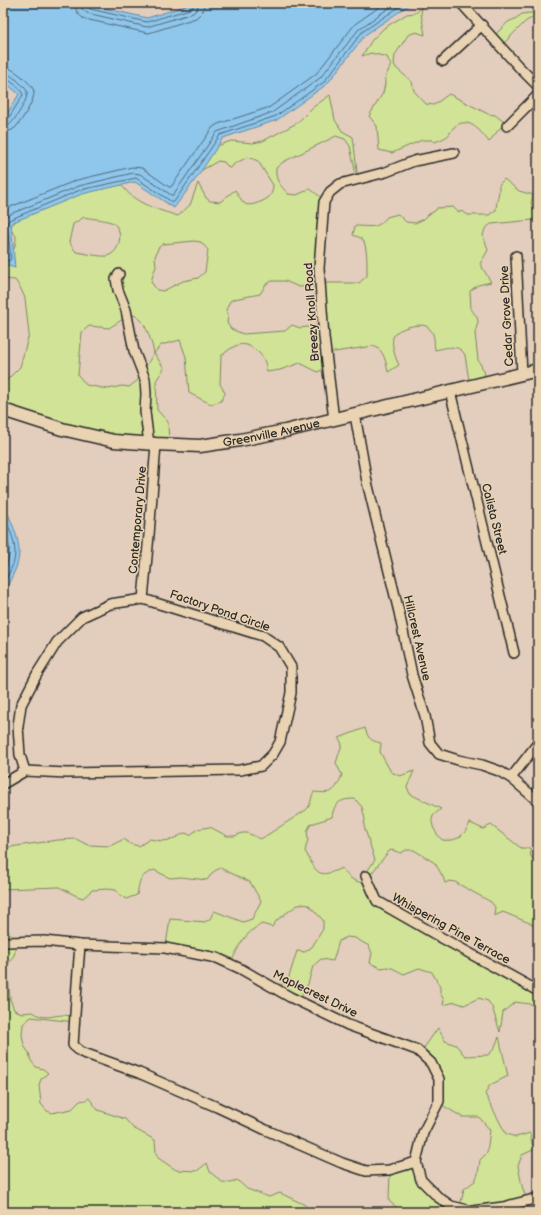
<svg xmlns="http://www.w3.org/2000/svg" width="541" height="1215" viewBox="0 0 541 1215" font-family="'Balsamiq Sans',sans-serif">
<rect width="100%" height="100%" fill="#e3cdbc"/>
<filter id="ink" filterUnits="userSpaceOnUse"><feTurbulence type="fractalNoise" baseFrequency=".025" numOctaves="2"/><feDisplacementMap in="SourceGraphic" scale="8" xChannelSelector="R" yChannelSelector="G"/><feConvolveMatrix kernelMatrix="1 2 1 2 8 2 1 2 1" color-interpolation-filters="sRGB"/></filter>
<g filter="url(#ink)">
<g fill="#d0e397" stroke="#7e8761" fill-rule="evenodd">
<path d="M422 7 421 14 425 35 416 32 408 35 395 55 394 64 396 68 412 82 414 91 426 104 434 105 449 94 488 114 495 115 509 126 500 128 489 142C481 131 468 115 454 127 451 130 450 135 446 137 443 139 439 140 435 142L432 140H422L392 153 379 150 377 126 369 116 383 93 385 84V78L391 65 387 57 371 53 362 56 372 40 384 28 407 14 416 13Z"/>
<polygon points="538,12 538,19 534,17 526,21 501,46 494,36 508,22 515,19 522,14"/>
<path d="M330 95 335 120 342 131 353 137 358 180H357L350 146 345 139 336 136 283 162 276 168C275 182 280 184 288 194L297 195 310 189 326 201 322 283H359L367 276C367 269 368 244 362 239 360 237 355 236 353 235L355 226C370 226 377 230 387 217L398 214 406 222 415 223 424 219 429 214 435 211 437 208 453 207 457 211 463 212 468 215H489L496 210C496 201 500 194 499 185L504 179 519 191 533 195 531 203 534 211 538 212V217L533 220 491 224 485 229 483 235 488 250 480 264 491 282 478 285 470 291 471 309 477 317 478 322 475 333 478 360 484 371 487 384 470 387 465 355C459 343 445 348 435 350 434 345 435 337 432 332 431 330 428 327 426 326 419 323 398 328 394 335 390 342 395 358 399 365L388 372C386 362 384 349 373 346L328 353V366L318 372 300 363 280 370 267 372C265 360 264 356 254 349 241 339 232 347 221 356L220 384 225 393 221 401 211 404 189 393 186 357 180 340 161 345 154 353 164 368 156 381 157 410 168 422 169 445 157 446 3 411V382H5L20 367 29 334 25 298 20 287 15 280 5 279 3 280V260C13 253 16 249 16 236L9 228 23 214 119 180C130 203 156 209 178 216L190 205 198 183 206 198 210 201 220 202 235 190C238 194 241 201 245 204 250 207 265 201 269 197 272 194 273 189 273 185L258 161 248 157 234 164 230 169 224 162 218 161 202 170 207 156 217 146 231 141 253 143 263 141 297 123 312 108ZM84 217C92 219 103 219 111 222 125 228 121 253 107 256 101 257 83 253 76 252L69 242 73 224ZM194 241 201 242 208 250 205 272 198 278 183 281 163 291 157 290 151 282 154 271 156 267 155 257 158 248 163 244ZM272 281H285L299 287 320 285 323 325 300 328 292 325 285 331 243 334 231 329 227 323 228 315 226 310 230 301 234 299 260 294 266 284ZM131 314C133 315 137 316 139 318 146 323 153 346 154 353L137 381 129 387 122 386 108 389 86 385 78 375 82 332 89 326 109 328Z"/>
<path d="M365 728C368 739 371 741 381 743L380 752 391 772 400 776 414 771 407 787 410 794 441 809C438 811 435 814 433 816 429 824 437 835 442 840 457 842 464 836 470 823L483 829 491 825 521 848H530L531 857 538 864V934L532 924 503 912 494 916 495 907 491 902 455 882 450 881 445 883 443 877 435 863 414 850H406L401 853 392 850 389 851 368 878 366 873 375 860 364 826 365 819 362 807 355 799C341 799 334 802 332 817L311 824 307 831 308 839 305 851C317 872 316 880 342 868 348 878 355 883 367 883L378 902 538 991V1009L530 1004 515 1002 503 1012 500 1032 492 1007 488 1001 479 998 464 1005 455 1002 443 1005 444 1000 440 993V987L432 972 419 968 404 974 392 968 387 967 381 968 370 963 372 953 369 946 355 938 347 937 339 941 333 961 321 959 313 966 308 984 298 1000 275 989 288 980 297 951 305 952 312 947 323 929V920L309 905 302 904 296 906 277 920 272 927 262 924C245 932 238 947 231 963L166 945 170 919 205 922 210 919 214 911 243 922 252 919 261 901 250 882 220 868 213 872 207 880 181 877 170 878 154 870C138 877 140 880 137 895L126 899 119 894 116 890 107 889 92 890 83 898 77 896 59 887 3 889V848L58 840 76 839 88 845 110 846 124 839 130 844 139 846 150 839C166 843 171 840 185 833L190 835 198 829 210 827 227 836H235L242 833H247L261 839 306 810C312 804 310 799 314 792 333 794 335 792 342 775L336 763 342 744 339 738Z"/>
<path d="M3 928 11 934 14 941 17 944 14 955 7 966 10 999 14 1010 22 1013 33 1012C44 1020 50 1016 62 1015 66 1015 71 1016 76 1017L75 1022 31 1017 23 1024 22 1035 24 1046 29 1053 31 1061 36 1067 43 1069 48 1073 41 1079 39 1085 41 1104 47 1111 52 1113 72 1109 80 1101 86 1100 89 1098 98 1110 125 1119 133 1128 155 1140 156 1153 158 1158 176 1170 197 1171 207 1163 210 1172 222 1182 231 1183 237 1180 247 1189 269 1197 280 1193 305 1205 311 1212H3Z"/>
<polygon points="438,1028 445,1041 456,1045 465,1056 488,1055 494,1049 499,1037 508,1076 490,1085 485,1094 506,1134 516,1137 530,1133 532,1144 535,1149 522,1155 518,1166 522,1186 527,1201 492,1212 402,1212 389,1201 390,1171 415,1164 425,1184 460,1207 464,1189 475,1181 478,1174 480,1160 487,1153 490,1130 479,1117 462,1117 439,1103 441,1081 421,1052"/>
</g>
<g fill="#8ec6ec" stroke="#66889f">
<polygon points="3,3 82,3 147,18 195,3 412,3 365,35 327,84 277,120 223,138 198,176 174,208 135,182 82,194 11,223 15,268 3,264 3,120 19,94 3,81"/>
<path d="M3 502C9 517 20 538 19 553 19 567 9 582 3 594Z"/>
</g>
<g fill="none" stroke-linecap="round" stroke-linejoin="round">
<g stroke="#536978" stroke-width="1">
<path d="M75 3C75 10 78 16 85 19L143 32 149 33 196 18 202 12 205 3"/>
<polyline points="81,3 82,9 87,13 147,27 193,13 197,9 199,3"/>
<polyline points="86,3 87,6 90,9 147,22 190,9 193,7 193,3"/>
<path d="M3 67C10 67 14 71 20 75 25 80 32 84 34 92 35 100 21 122 15 128 11 131 7 132 3 132"/>
<path d="M3 73C9 73 12 77 17 80 20 84 26 87 27 92 29 98 14 122 9 125 7 126 6 126 3 126"/>
<path d="M3 78C9 79 21 88 23 95L8 119 3 121"/>
<polyline points="3,210 77,180 132,167 142,168 169,187 171,187 213,127 218,124 270,107 316,74 355,24 385,3"/>
<polyline points="3,219 8,215 79,186 133,173 140,174 171,195 173,195 217,132 273,112 320,78 359,29 396,3"/>
<polyline points="3,260 9,261 11,259 7,224 9,220 80,190 136,178 172,202 174,202 220,135 276,116 324,82 362,32 405,3"/>
<path d="M3 514C8 526 15 539 15 553 15 564 8 575 3 585"/>
<path d="M3 528C11 548 12 553 3 573"/>
</g>
<defs>
<g id="minor">
<polyline points="461,3 519,67 538,86"/>
<polyline points="443,61 482,25"/>
<polyline points="507,126 538,95"/>
<polyline points="516,256 522,374"/>
<polyline points="119,274 116,279 118,290 126,310 134,351 145,379 146,394 145,412 149,444"/>
<polyline points="450,391 514,653"/>
<polyline points="355,415 367,482 399,612 412,675 425,716 430,743 439,754 458,760 482,765 499,771 511,778 538,801"/>
<polyline points="334,420 324,337 319,268 324,202 330,192 340,184 386,172 414,161 454,153"/>
<polygon points="143,599 263,636 279,647 291,667 291,693 280,742 273,754 261,766 240,770 67,773 25,771 20,755 18,726 21,705 37,674 57,642 82,617 110,604"/>
<polyline points="143,599 149,535 156,444"/>
<polyline points="511,778 538,743"/>
<polyline points="3,784 25,771"/>
<polyline points="366,876 377,901 433,933 538,991"/>
<polyline points="6,942 44,941 80,945 165,948 217,958 241,969 290,997 348,1025 417,1050 431,1063 439,1079 439,1101 423,1133 416,1162 421,1180 438,1197 451,1206 472,1211 503,1207 538,1198"/>
<polyline points="80,945 77,984 73,1045 81,1052 139,1073 217,1107 266,1130 342,1163 366,1171 389,1170 416,1162"/>
</g>
<g id="major">
<path id="s1" d="M3 410 62 429 114 441 156 444 200 446 240 440 285 431 538 370"/>
</g>
</defs>
<use href="#minor" stroke="#2b2b2b" stroke-width="12"/>
<use href="#major" stroke="#2b2b2b" stroke-width="15"/>
<use href="#minor" stroke="#e9d3b2" stroke-width="9"/>
<use href="#major" stroke="#e9d3b2" stroke-width="12"/>
</g>
</g>
<g text-anchor="middle" dominant-baseline="central" stroke-width="3" stroke-linejoin="round" paint-order="stroke">
<g font-size="12" fill="#2b2b2b" stroke="#e9d3b2">
<text transform="translate(312 312) rotate(-94)">Breezy Knoll Road</text>
<text transform="translate(507 316) rotate(-93)">Cedar Grove Drive</text>
<text stroke="none"><textPath href="#s1" startOffset="274">Greenville Avenue</textPath></text>
<text transform="translate(494 519) rotate(76)">Calista Street</text>
<text transform="translate(138 520) rotate(-85)">Contemporary Drive</text>
<text transform="translate(220 611) rotate(19)">Factory Pond Circle</text>
<text transform="translate(417 638) rotate(77)">Hillcrest Avenue</text>
<text transform="translate(451 929) rotate(29)">Whispering Pine Terrace</text>
<text transform="translate(315 994) rotate(26)">Maplecrest Drive</text>
</g>
</g>
<rect width="541" height="1215" fill="none" stroke="#e9d3b2" stroke-width="16"/>
<rect x="8" y="8" width="525" height="1199" fill="none" stroke="#2b2b2b" stroke-width="1.5" filter="url(#ink)"/>
</svg>
